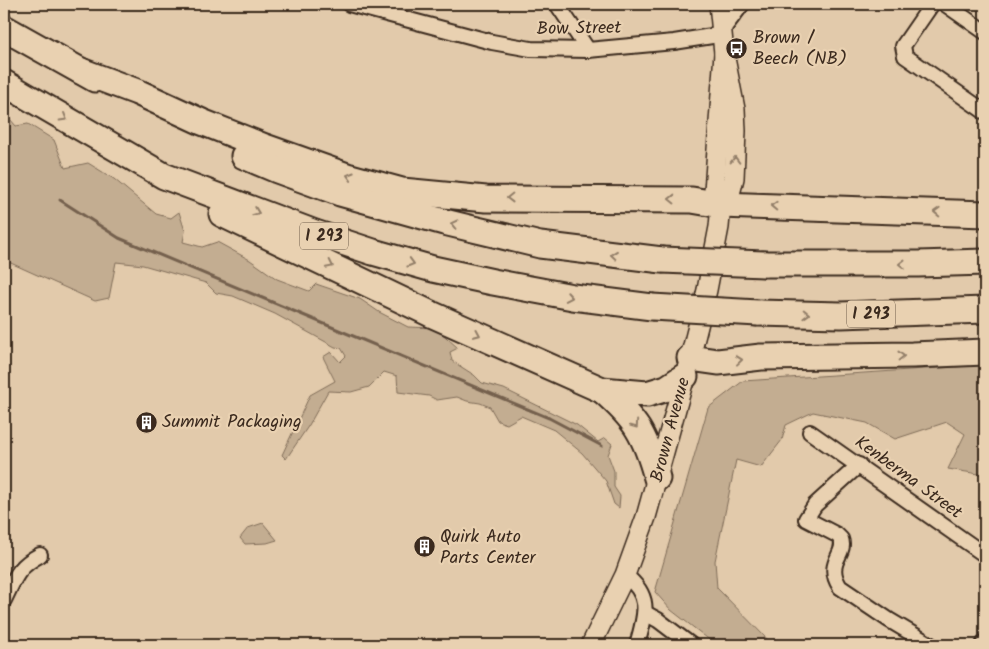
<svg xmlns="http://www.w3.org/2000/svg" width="989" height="649" viewBox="0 0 989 649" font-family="Kalam,sans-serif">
<rect width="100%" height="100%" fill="#e2caab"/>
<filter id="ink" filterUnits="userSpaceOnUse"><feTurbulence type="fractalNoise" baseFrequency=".02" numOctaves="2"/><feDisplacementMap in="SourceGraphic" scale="10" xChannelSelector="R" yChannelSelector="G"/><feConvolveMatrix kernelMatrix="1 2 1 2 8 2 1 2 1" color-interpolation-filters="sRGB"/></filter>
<g filter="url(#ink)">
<g fill="#c3ad91" stroke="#7f6c58">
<polygon points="4,112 16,126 28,124 54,140 65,168 88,163 114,179 156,214 171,218 179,212 185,231 183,242 202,247 217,242 250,260 277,279 309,291 316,284 360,299 379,312 408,327 436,328 458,348 450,352 452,361 474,375 482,383 504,389 577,425 598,442 605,438 612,444 608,455 614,471 614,487 620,496 619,508 614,504 606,481 582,453 554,430 521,416 507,424 498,421 490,407 480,403 467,401 457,397 437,400 429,396 398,392 397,376 384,372 369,387 351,392 328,391 309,425 286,459 282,455 310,395 335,381 323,357 331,352 340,362 346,356 341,348 335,347 275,314 233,296 216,293 206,283 143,265 116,262 109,298 95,301 4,260"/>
<polygon points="985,365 985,475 948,469 965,434 947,422 895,439 867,423 813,412 786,425 782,440 761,467 736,460 715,561 717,588 773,645 716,645 671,610 655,592 708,408 743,381"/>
<polygon points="263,523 277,540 267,543 245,544 240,538 248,528"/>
</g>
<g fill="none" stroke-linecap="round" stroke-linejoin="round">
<polyline stroke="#74614e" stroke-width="3" points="60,200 119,238 549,418 602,446"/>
<defs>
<g id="minor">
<polyline points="349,4 492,42 531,49 588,50 674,42 712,36 722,29"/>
<polyline points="557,4 588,50"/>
<polyline points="932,4 903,46 905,56 985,112"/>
<polyline points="945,4 985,32"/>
<polyline points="810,432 985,555"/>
<path d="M859 465 815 505 806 519 837 535 841 539C847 555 824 562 840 587L889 620 931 645"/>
<path d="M625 575C653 597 645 615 637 645"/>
<path d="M4 600C15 578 17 567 40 555"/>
<polyline points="645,613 658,620 691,645"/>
<polyline points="983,645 985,642"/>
</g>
<polyline id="tertiary" points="722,29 741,4"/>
<g id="secondary">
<polyline points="719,4 724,53 735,109 736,131 734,178 730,194 721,205"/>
<polyline points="591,645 625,575 646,517 690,358 707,290 719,227 721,205 714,191 724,53"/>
</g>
<g id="motorway">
<polyline points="4,28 95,79"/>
<polyline points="81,71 137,92 202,122 265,147 347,176 402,191 486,199 692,200 721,205 985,214"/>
<polyline points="4,83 164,176 315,233 373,252 433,269 493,282 573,297 652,307"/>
<polyline points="244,156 277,170 340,193 444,222 540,245 662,260"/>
<polyline points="222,214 431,314 602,390 647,394 667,388 685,376"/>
<polyline points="764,264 918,264 985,262"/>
<polyline points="758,313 841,315 985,310"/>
<polyline points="690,358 718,362 761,357 912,355 985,352"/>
<path d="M602 390C636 420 645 434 657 478"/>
</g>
</defs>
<use href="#minor" stroke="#3b2a1e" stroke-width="18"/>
<use href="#tertiary" stroke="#3b2a1e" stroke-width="20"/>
<use href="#secondary" stroke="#3b2a1e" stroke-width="22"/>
<use href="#motorway" stroke="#3b2a1e" stroke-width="29"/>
<use href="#minor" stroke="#e9d1b1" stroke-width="14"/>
<use href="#tertiary" stroke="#e9d1b1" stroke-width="16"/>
<use href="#secondary" stroke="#e9d1b1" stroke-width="19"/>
<use href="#motorway" stroke="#e9d1b1" stroke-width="25"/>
<polyline stroke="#3b2a1e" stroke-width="3" points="4,23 9,4"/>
<defs>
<g id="motorway-bridge">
<polyline points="662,260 764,264"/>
<polyline points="652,307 758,313"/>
</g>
</defs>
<use href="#motorway-bridge" stroke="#3b2a1e" stroke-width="29" stroke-linecap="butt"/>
<use href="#motorway-bridge" stroke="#e9d1b1" stroke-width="25"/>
</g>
<defs><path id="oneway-chevron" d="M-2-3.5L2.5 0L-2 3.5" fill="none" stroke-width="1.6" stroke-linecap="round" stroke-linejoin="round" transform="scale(1.25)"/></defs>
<g stroke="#927e68">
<use href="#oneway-chevron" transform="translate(64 118) rotate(30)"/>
<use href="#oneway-chevron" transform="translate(735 160) rotate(-89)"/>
<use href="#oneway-chevron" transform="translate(350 176) rotate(-163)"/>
<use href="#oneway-chevron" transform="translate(510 198) rotate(179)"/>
<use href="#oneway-chevron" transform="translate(672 199) rotate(-179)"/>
<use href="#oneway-chevron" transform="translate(774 206) rotate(-178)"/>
<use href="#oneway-chevron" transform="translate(256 212) rotate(21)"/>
<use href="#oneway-chevron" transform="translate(937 212) rotate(-178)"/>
<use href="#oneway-chevron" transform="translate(454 224) rotate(-167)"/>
<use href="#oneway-chevron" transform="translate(614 255) rotate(-174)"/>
<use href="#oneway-chevron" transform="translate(411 263) rotate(16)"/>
<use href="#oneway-chevron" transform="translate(902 264) rotate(180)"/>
<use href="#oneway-chevron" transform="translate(330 265) rotate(26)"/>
<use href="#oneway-chevron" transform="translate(569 297) rotate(10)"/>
<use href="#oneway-chevron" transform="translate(806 314) rotate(2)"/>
<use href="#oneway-chevron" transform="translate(477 334) rotate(24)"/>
<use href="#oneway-chevron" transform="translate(901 356) rotate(-1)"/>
<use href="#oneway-chevron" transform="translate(739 360) rotate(-6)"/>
<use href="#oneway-chevron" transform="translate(635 425) rotate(55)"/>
</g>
</g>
<defs>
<symbol id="bus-disc" viewBox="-11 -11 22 22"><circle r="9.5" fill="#3b2a1e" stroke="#e9d1b1"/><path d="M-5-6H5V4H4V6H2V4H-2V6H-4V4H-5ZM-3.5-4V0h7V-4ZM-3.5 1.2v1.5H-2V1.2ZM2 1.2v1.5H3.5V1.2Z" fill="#fff"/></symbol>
<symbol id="building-disc" viewBox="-11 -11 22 22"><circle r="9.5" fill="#3b2a1e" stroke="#e9d1b1"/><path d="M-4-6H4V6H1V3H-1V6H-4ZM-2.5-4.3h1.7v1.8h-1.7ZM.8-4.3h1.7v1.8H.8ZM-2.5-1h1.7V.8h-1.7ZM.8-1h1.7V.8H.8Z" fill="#fff"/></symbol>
</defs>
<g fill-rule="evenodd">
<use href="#bus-disc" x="724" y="36" width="25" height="25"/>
<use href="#building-disc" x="134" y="410" width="25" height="25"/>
<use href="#building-disc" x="412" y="534" width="25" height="25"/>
</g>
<g text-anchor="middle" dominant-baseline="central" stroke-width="4.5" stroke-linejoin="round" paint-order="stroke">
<g fill="#e9d1b1" stroke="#6f5c4a" stroke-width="1">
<rect x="300" y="222.5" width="48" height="27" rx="4"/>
<rect x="847" y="300.5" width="48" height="27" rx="4"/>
</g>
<g font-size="16" font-weight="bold" fill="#3b2a1e">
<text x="324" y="236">I 293</text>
<text x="871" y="314">I 293</text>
</g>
<g font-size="18" fill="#3b2a1e" stroke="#e9d1b1">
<text transform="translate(579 29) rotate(-1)">Bow Street</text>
<text transform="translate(671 430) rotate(-75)">Brown Avenue</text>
<text transform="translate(908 478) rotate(36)">Kenberma Street</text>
</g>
<g font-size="18" fill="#3b2a1e" stroke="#e9d1b1" text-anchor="start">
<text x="753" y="38">Brown /<tspan x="753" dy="21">Beech (NB)</tspan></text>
<text x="162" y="422">Summit Packaging</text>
<text x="440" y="537">Quirk Auto<tspan x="440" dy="21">Parts Center</tspan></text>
</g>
</g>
<rect width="989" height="649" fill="none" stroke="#e9d1b1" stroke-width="20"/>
<rect x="10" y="10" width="969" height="629" fill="none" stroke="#3b2a1e" stroke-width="2" filter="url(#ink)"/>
</svg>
